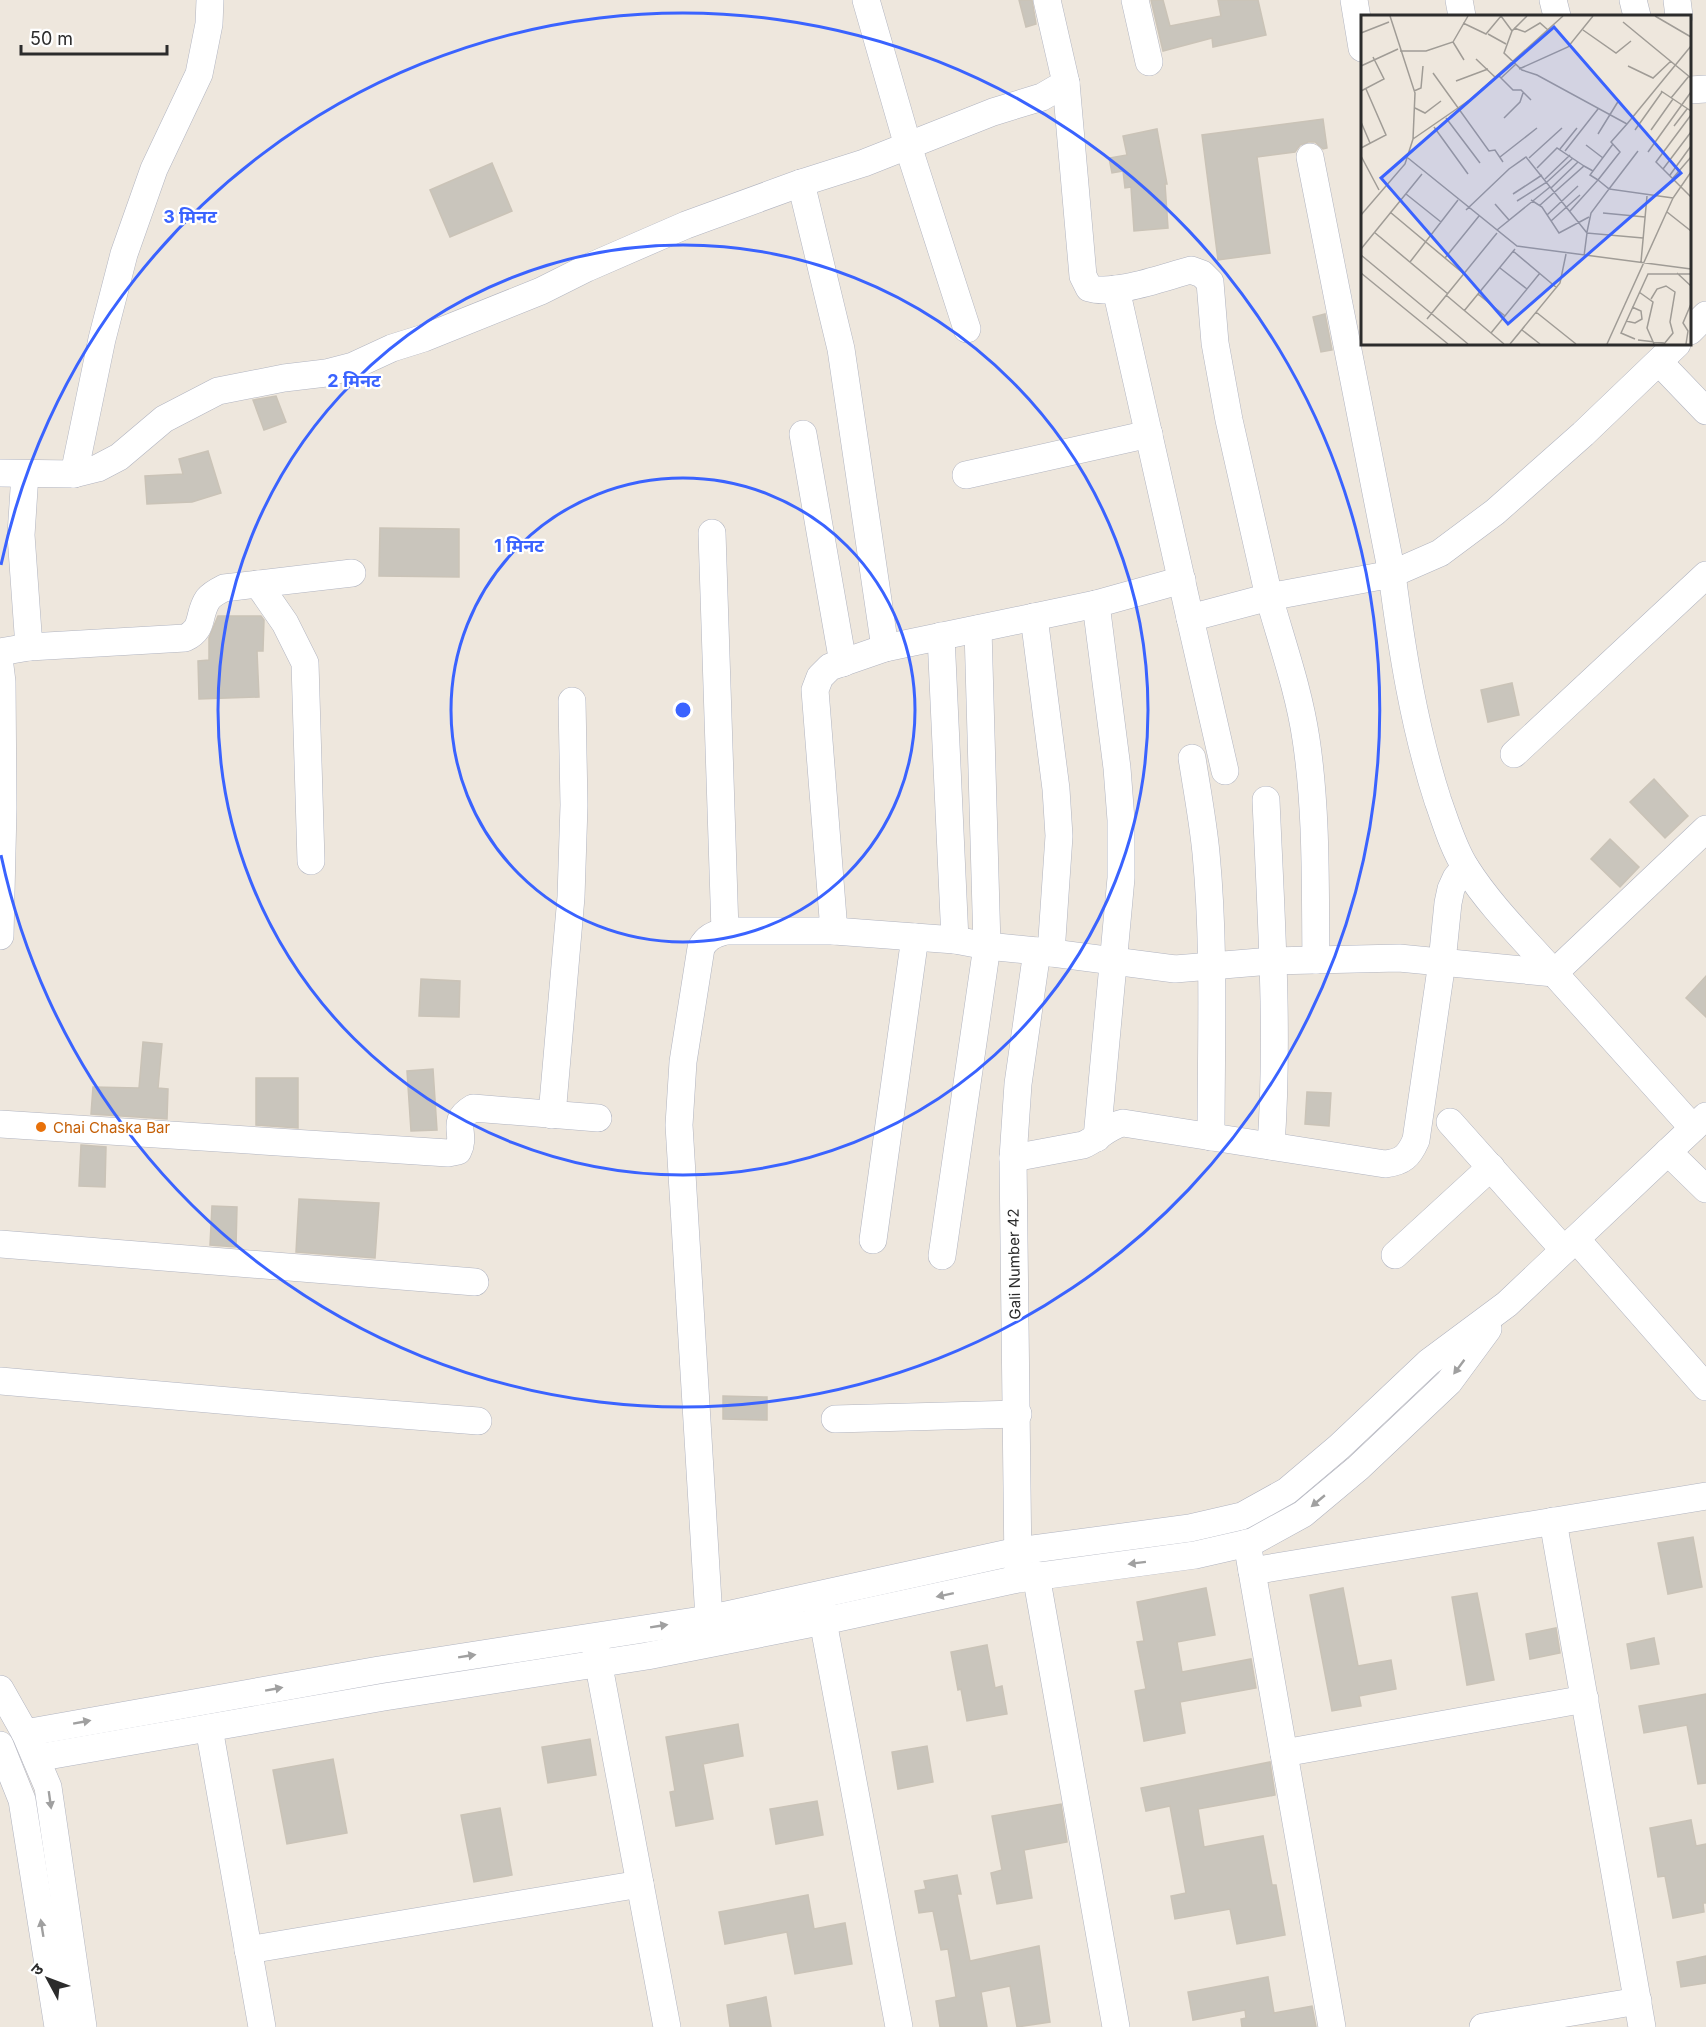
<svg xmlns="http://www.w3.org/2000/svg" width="1706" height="2027" viewBox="0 0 1706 2027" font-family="Inter,'Noto Sans Devanagari',sans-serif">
<rect width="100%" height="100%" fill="#eee7dd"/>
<g fill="#c9c5bc" stroke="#cac3b7" stroke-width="1.5">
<polygon points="1019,0 1032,0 1036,24 1026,27"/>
<polygon points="1151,0 1163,0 1170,26 1221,16 1218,0 1258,0 1266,35 1213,47 1212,38 1163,51"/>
<polygon points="1323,119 1327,148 1323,149 1315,142 1308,142 1300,145 1295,152 1257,157 1270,253 1218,260 1202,135"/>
<polygon points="1157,129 1167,184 1165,184 1168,228 1134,231 1131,187 1125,188 1123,171 1112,173 1109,158 1127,155 1123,136"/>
<polygon points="492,163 512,211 450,237 430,190"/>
<polygon points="1325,314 1332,350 1321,352 1313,317"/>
<polygon points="276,396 286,422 264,430 253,400"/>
<polygon points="208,451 221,493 192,502 147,504 145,476 183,474 179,459"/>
<polygon points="380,528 459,529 459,577 379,576"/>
<polygon points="218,616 261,616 264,620 263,651 257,651 259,697 199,699 198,661 209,660 209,638"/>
<polygon points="1512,683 1519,715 1488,722 1481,690"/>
<polygon points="1654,779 1688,816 1665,838 1630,802"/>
<polygon points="1610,839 1639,867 1620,887 1591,859"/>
<polygon points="1706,976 1706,1017 1686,998"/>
<polygon points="421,979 460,981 459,1017 419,1016"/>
<polygon points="143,1042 162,1044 158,1088 168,1089 167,1119 91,1114 93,1087 139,1088"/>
<polygon points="433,1069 437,1130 411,1131 407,1071"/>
<polygon points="256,1078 298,1078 298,1128 256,1125"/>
<polygon points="1307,1092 1331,1093 1329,1126 1305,1124"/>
<polygon points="81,1145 106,1147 105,1187 79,1186"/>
<polygon points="299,1199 379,1203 375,1258 296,1252"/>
<polygon points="212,1206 237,1207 236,1247 210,1245"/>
<polygon points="723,1396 767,1397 767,1420 723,1419"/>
<polygon points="1693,1537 1702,1587 1668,1594 1658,1543"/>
<polygon points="1206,1588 1215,1635 1177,1642 1182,1672 1251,1659 1256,1688 1180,1702 1185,1733 1144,1741 1135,1691 1146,1689 1137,1642 1144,1641 1137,1602"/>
<polygon points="1343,1588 1358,1666 1391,1660 1396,1689 1359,1696 1361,1706 1332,1711 1310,1595"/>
<polygon points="1477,1593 1494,1680 1467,1685 1452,1597"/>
<polygon points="1556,1628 1560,1653 1530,1659 1526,1634"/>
<polygon points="1654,1638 1659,1664 1631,1669 1627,1644"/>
<polygon points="987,1645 995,1688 1002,1686 1007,1714 967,1721 961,1689 958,1690 951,1652"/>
<polygon points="1706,1694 1706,1783 1698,1784 1687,1725 1644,1733 1639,1706"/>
<polygon points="738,1724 743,1756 703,1764 713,1819 676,1826 670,1792 675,1791 666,1737"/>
<polygon points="590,1739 596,1775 548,1783 542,1747"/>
<polygon points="927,1746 933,1782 898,1789 892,1752"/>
<polygon points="333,1759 347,1833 287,1844 273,1770"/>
<polygon points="1270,1762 1275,1795 1198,1809 1204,1847 1263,1836 1272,1885 1276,1885 1285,1935 1237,1944 1230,1909 1175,1919 1171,1896 1186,1893 1170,1806 1146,1811 1141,1788"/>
<polygon points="817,1801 823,1835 776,1844 770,1809"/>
<polygon points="1061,1804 1067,1842 1024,1850 1032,1898 997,1904 991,1873 1002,1870 992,1816"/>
<polygon points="500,1808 512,1875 474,1882 461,1815"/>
<polygon points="1691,1820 1696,1846 1706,1844 1706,1903 1703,1903 1704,1912 1673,1918 1665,1876 1658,1877 1650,1828"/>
<polygon points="957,1875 961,1894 957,1894 970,1961 1039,1946 1050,2022 1017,2027 1010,1986 981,1992 987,2027 940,2027 936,2001 956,1997 948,1949 941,1950 933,1911 919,1913 915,1891 926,1889 924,1881"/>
<polygon points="808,1895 814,1929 845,1923 852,1964 795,1974 787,1932 725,1944 719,1912"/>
<polygon points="1706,1956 1706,1983 1681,1987 1677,1962"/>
<polygon points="1268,1977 1274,2013 1312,2006 1316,2027 1242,2027 1241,2019 1246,2018 1245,2010 1193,2020 1188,1992"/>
<polygon points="766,1997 771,2027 730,2027 727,2005"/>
</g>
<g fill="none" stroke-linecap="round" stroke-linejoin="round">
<defs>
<g id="minor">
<polyline points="866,0 908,146 967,329"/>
<polyline points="1135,0 1149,62"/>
<polyline points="1354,0 1362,48"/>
<polyline points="1459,0 1462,16"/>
<polyline points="1553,0 1557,16"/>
<polyline points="1633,0 1637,16"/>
<polyline points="1677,0 1679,16"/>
<path d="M1066 83 1083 276 1089 288C1114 296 1164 277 1191 270L1202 274 1210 282 1215 343 1229 420 1269 597 1392 574C1402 651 1414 727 1438 801 1446 823 1453 848 1466 868 1490 906 1524 939 1554 973"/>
<polyline points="1690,90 1706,89"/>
<polyline points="1310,157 1392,574 1440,553 1495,512 1583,434 1677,344"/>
<polyline points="801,183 841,349 885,648"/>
<path d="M1116 289 1190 618 1269 597C1282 643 1299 691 1306 739 1317 812 1315 887 1316 960"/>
<polyline points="1690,331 1706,315"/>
<polyline points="1659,362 1706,411"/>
<polyline points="803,434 843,663"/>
<polyline points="0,473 74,474 98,468 119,457 164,419 218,391 284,378 326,373 353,366 392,348 424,338 541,291 587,268 686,225 801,183 864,163 993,112 1042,97 1066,83 1047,0"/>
<polyline points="25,474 21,535 29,647"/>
<polyline points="74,474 102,339 124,254 154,169 199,74 209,24 210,0"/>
<polyline points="966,475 1149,434"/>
<polyline points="712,533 725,931"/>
<polyline points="258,584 285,623 305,663 311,861"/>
<polyline points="1034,617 1056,789 1059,836 1051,953"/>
<polyline points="1190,618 1225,771"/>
<polyline points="941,636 955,940"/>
<path d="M0 652 29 647 185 638C205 629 197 615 208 599 212 594 218 591 224 588L352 573"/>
<polyline points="0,666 2,682 3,808 0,936"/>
<polyline points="1514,754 1706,575"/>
<path d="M1192 758C1197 790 1203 822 1206 853 1215 947 1211 1042 1211 1137"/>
<path d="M1266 800C1271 916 1279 1031 1271 1146"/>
<polyline points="834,931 815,690 820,677 830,667 885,648 1096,604"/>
<polyline points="552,1115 571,897 574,805 572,701"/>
<polyline points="1450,1122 1564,1250"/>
<path d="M0 1124 448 1153 458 1151C467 1133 449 1122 473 1108L598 1118"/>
<polyline points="1693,1128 1554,973 1706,829"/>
<polyline points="1097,1138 1121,878 1121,820 1117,768 1096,604 1182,580"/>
<polyline points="1668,1152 1706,1189"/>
<path d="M1013 1158 1083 1145C1098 1139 1107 1126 1123 1123L1385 1164C1403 1162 1409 1156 1416 1140L1442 962 1448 903 1451 889 1456 878 1465 867"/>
<polyline points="1576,1239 1706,1387"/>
<polyline points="873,1240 915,937"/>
<polyline points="0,1244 475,1282"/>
<polyline points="1395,1255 1491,1167"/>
<polyline points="942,1256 987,946 978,629"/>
<polyline points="0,1381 300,1407 478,1421"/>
<polyline points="835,1419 1018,1414"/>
<polyline points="1553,1521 1642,2027"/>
<polyline points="1247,1543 1332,2027"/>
<polyline points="1018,1569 1013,1158 1018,1084 1037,951"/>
<polyline points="1252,1571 1706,1496"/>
<polyline points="1036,1575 1116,2027"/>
<polyline points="820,1605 899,2027"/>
<path d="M710 1635 679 1125 683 1062 701 948C707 937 713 935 725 931H834L955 940 987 946 1037 951 1175 969 1272 961 1399 958 1554 973"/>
<polyline points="595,1645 667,2027"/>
<polyline points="0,1689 25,1733 48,1787 83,2027"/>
<polyline points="209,1728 262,2027"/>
<polyline points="25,1733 379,1670 708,1619 1018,1551 1190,1528 1242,1516 1287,1491 1339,1447 1429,1362 1507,1304 1706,1116"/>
<polyline points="0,1745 22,1800 58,2027"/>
<polyline points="1284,1753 1585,1699"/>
<polyline points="36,1758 384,1697 647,1656 824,1621 1018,1579 1195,1555 1252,1542 1303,1514 1358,1468 1449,1382 1488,1329"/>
<polyline points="248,1950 640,1884"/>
<polyline points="1483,2027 1638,2001"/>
</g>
</defs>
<use href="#minor" stroke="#b1b4c0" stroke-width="28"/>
<use href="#minor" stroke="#fff" stroke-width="27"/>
</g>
<defs><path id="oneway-solid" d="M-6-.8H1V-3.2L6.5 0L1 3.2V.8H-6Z" transform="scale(1.5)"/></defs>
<g fill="#a0a0a0">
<use href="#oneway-solid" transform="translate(1459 1367) rotate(127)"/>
<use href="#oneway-solid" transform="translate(1318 1501) rotate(140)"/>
<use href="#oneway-solid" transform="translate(1137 1563) rotate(173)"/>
<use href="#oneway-solid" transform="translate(945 1595) rotate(168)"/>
<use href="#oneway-solid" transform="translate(659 1626) rotate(-9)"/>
<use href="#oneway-solid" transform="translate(467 1656) rotate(-9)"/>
<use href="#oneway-solid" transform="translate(274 1689) rotate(-10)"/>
<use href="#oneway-solid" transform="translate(82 1722) rotate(-10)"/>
<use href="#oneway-solid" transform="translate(50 1800) rotate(82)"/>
<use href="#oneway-solid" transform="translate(42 1928) rotate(-99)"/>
</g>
<g fill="none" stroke="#3a63ff" stroke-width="3">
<circle cx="683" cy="710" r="232"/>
<circle cx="683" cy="710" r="465"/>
<path d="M1 565A697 697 0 1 1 1 855"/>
</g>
<circle fill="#e8710a" stroke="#fff" stroke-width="2" cx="41" cy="1127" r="6"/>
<g text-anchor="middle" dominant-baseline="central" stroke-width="4.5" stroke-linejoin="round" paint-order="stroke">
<g font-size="15" fill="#c56008" stroke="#fff" text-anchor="start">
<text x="53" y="1127">Chai Chaska Bar</text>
</g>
<g font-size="15" fill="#2c2c2c" stroke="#fff">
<text transform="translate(1014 1264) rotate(-91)">Gali Number 42</text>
</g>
</g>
<g transform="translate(1361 15)">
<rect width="330" height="330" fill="#eee7dd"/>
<path fill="none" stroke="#a09c96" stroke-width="1.5" d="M140 1 151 16M166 1 151 16 143 38 161 55 176 60 266 109 330 31M294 1 330 22M262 7 330 63M102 8 125 19 140 1M153 13 164 17 179 8 187 15M222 15 255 38 270 26M0 18 28 7M127 19 145 29M92 27 103 45M39 36H65L92 27 107 1M115 44 135 63M0 51 37 34M267 51 292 63 310 46M158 54 207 32 232 1M72 58 128 136 134 135 142 147M137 60 152 75H160L170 85M140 63 155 49M95 66 127 54M0 76 23 64 12 42M53 76 60 73 62 51M300 76 330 96M310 83 328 61M54 93 64 98 80 86M330 100 295 147 330 182M85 103 119 148M143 103 159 87 162 78M0 107 9 128M313 111 326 94M73 112 107 159M274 115 301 77M290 115 312 84M237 119 258 85M52 124 110 84 202 1M225 130 242 143M0 133 25 120 5 74M199 134 216 113M204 136 237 94M277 136 248 174 312 183M287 137 330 77M0 141 18 175M139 142 176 113M47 143 156 231 330 254M168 143 201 113M176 153 196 133 223 151M302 154 330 117M309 160 330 131M312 163 330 142M184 164 209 140M190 173 217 147M45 179 80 207M152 179 181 160M170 185 181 192 198 218 228 202M156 186 186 167 212 143M134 189 148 205M178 191 223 151 232 156M105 195 148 154 165 142 226 218M209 196 237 165 229 160 252 129M29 197 103 259M306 197 330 216M242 198 284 202M0 200 44 149 52 124 54 78 29 1M186 200 217 171M190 206 219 180M136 215 189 172M13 217 87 279M226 217 230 198 248 174 237 165 259 137 250 127 266 109M0 234 61 159M152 236 196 273M0 240 107 329M223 241 226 218 282 223M84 243 118 201M49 247 97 185M280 247 286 181M139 253 166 274M0 258 87 329M316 258 330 271M278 277 292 287 286 313 293 329M117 279 144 301M85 280 143 329M290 284 296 274 305 271 314 277 309 307 312 318 303 329M103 296 154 234M175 297 215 329M66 304 136 218M265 306 274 308 281 304 280 296 271 292M161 315 179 329M130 318 179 258M274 324 260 318 287 259H330M277 325 303 328M149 329 199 268 205 239M246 329 312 183 330 157M325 329 327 316 322 308 330 289"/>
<path fill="#3a63ff" fill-opacity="0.15" stroke="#3a63ff" stroke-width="3" d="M193 12 320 158 147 309 20 163Z"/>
<rect width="330" height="330" fill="none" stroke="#2c2c2c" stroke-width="3"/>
</g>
<circle cx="683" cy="710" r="9" fill="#3a63ff" stroke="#fff" stroke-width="3"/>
<g font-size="18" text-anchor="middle" font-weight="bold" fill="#3a63ff" stroke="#fff" stroke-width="4.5" stroke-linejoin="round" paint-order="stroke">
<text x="190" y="223">3 मिनट</text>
<text x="354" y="387">2 मिनट</text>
<text x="519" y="552">1 मिनट</text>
</g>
<g transform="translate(48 1979) rotate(311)" stroke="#ffffff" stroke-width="4.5" paint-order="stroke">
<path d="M0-4.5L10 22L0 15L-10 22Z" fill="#2c2c2c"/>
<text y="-9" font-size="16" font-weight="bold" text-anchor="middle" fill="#2c2c2c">उ</text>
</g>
<path d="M21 45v9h146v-9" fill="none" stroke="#2c2c2c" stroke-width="3"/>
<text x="30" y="45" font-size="18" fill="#2c2c2c" stroke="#ffffff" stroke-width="4.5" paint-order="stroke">50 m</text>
</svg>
